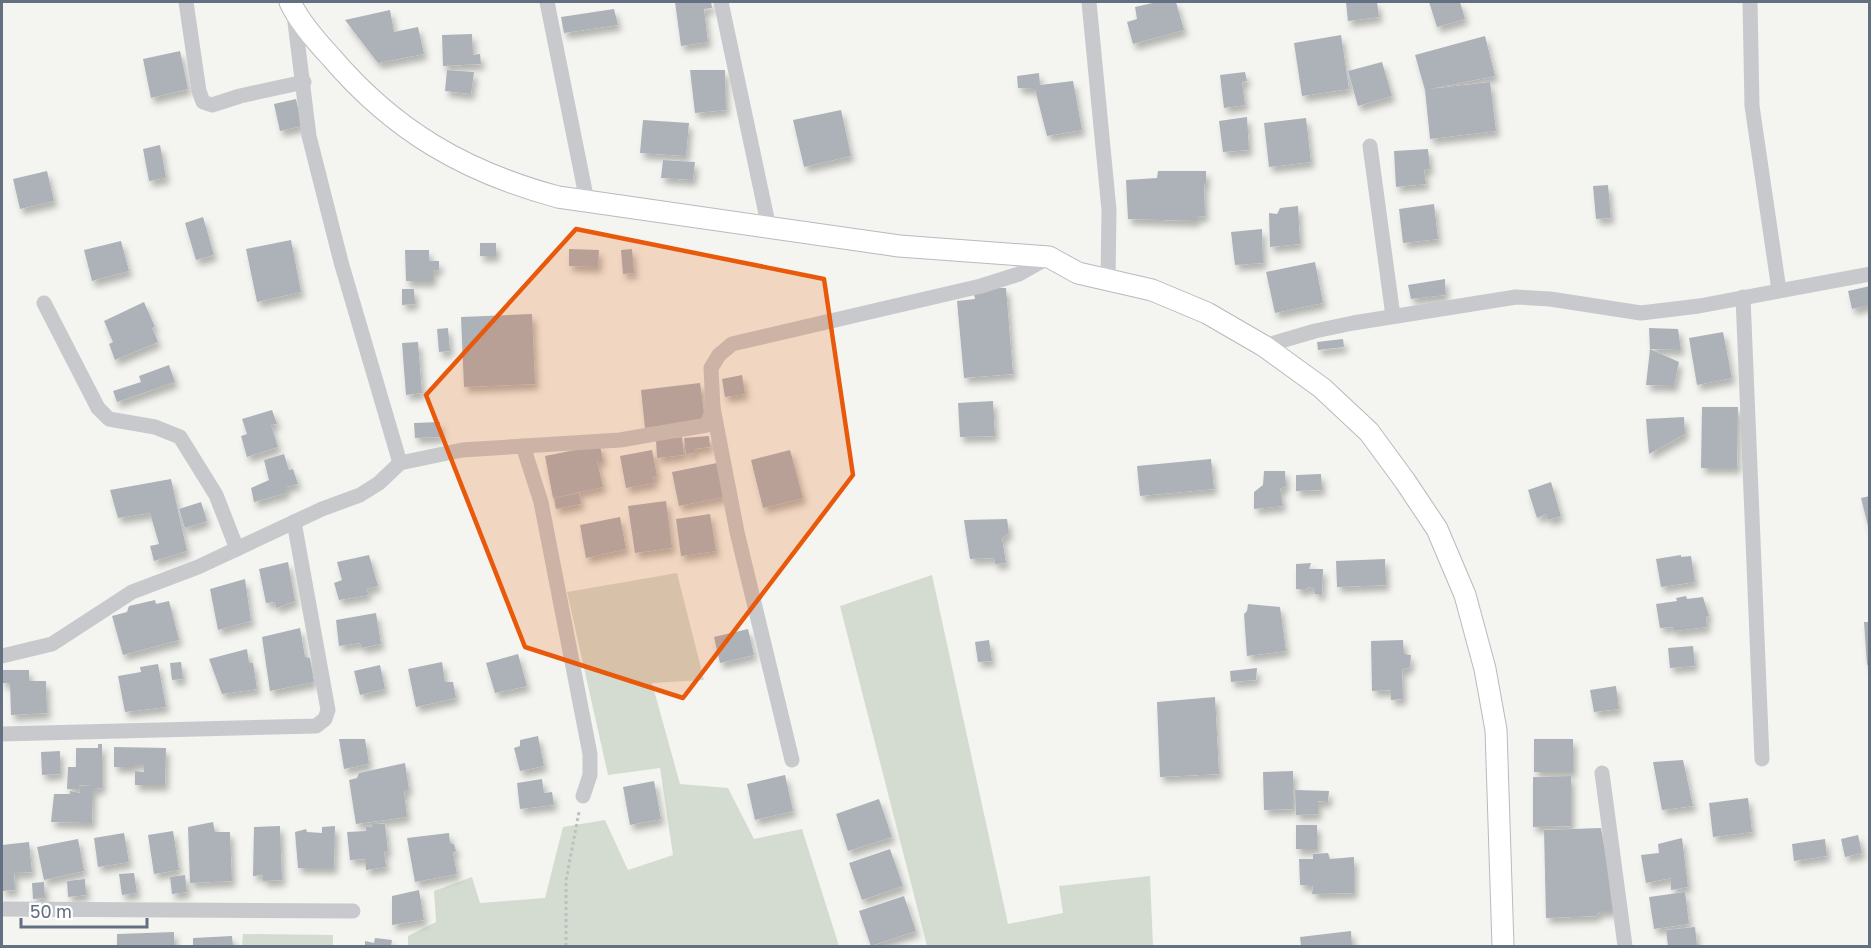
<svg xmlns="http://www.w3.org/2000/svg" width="1871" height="948" viewBox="0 0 1871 948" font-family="'Golos Text',sans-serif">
<defs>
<filter id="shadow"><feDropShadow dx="3.5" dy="6" stdDeviation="3" flood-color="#0004"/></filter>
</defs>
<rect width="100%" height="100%" fill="#f4f5f0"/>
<g fill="#d4dcd1">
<polygon points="677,573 704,680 652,683 680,784 728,788 754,839 802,829 839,946 408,946 408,936 436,922 434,891 472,877 480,903 545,898 563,827 605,820 628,870 673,855 660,768 608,775 567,592"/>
<polygon points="932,575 1008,924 1063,913 1059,886 1150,876 1153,946 927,946 840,606"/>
<polygon points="243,934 333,935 333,946 242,946"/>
</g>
<g fill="#adb2b9" filter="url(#shadow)">
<polygon points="675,2 711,2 712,8 704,9 708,42 681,46"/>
<polygon points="1157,2 1176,2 1184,30 1133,44 1127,22 1137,19 1135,7"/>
<polygon points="1346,2 1377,2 1379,17 1348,21"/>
<polygon points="1429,2 1460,2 1465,19 1437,27"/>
<polygon points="614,9 618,25 564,33 561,17"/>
<polygon points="390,10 394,32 418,27 424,54 378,63 345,20"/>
<polygon points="472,34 473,55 480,54 481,64 443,66 442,35"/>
<polygon points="1341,35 1349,89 1302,96 1294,43"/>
<polygon points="1485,36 1495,76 1430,89 1490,82 1496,131 1430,139 1425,90 1415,55"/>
<polygon points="180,51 188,89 151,98 143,59"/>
<polygon points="1382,62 1392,96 1358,106 1348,71"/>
<polygon points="447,70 474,72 471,94 445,91"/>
<polygon points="690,70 725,70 726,110 695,113"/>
<polygon points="1245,72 1247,81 1242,82 1245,105 1224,108 1220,75"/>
<polygon points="1039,73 1040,85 1073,81 1082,130 1047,136 1035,89 1018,88 1017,76"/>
<polygon points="296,99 302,126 280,131 274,104"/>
<polygon points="841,110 851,156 804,167 793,120"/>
<polygon points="1247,117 1249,150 1223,152 1219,121"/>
<polygon points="1306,118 1311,162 1269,167 1264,123"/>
<polygon points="643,120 689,123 686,156 640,153"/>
<polygon points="160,145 166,178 149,181 143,149"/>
<polygon points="1428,149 1430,169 1424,170 1426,184 1396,187 1394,151"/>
<polygon points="663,160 695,162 693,180 661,178"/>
<polygon points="47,171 54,201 20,209 13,179"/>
<polygon points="1158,171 1206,171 1206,183 1204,185 1205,216 1196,217 1196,221 1128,219 1126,180 1157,178"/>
<polygon points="1608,185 1611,218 1596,219 1593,186"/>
<polygon points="1434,204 1438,239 1403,243 1399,209"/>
<polygon points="1298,206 1300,244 1270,247 1269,213 1277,214 1280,208"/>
<polygon points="203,217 214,255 196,260 185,223"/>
<polygon points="1262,229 1263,263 1235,265 1231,232"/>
<polygon points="291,240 301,292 257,302 246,249"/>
<polygon points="121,241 129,271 92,281 84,250"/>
<rect x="480" y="243" width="16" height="13"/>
<polygon points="569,249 599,250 598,267 569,266"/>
<polygon points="632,249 634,273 623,274 621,250"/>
<polygon points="405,250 429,250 429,261 439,261 439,270 433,270 433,281 406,281"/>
<polygon points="1315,262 1323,303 1275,313 1266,272"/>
<polygon points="1445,279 1445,295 1411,299 1408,285"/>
<polygon points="1870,286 1870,305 1852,309 1848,291"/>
<polygon points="995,288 1006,288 1013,374 964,378 957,301 975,299 974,294"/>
<polygon points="402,289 414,289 415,304 402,305"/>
<polygon points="144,302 155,327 152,328 158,342 115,360 109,344 113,342 104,321"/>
<polygon points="532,314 535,384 464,387 461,317"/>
<polygon points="448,328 450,351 439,352 437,329"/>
<polygon points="1649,328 1678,329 1681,350 1650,349"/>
<polygon points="1723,332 1732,378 1697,385 1689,338"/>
<polygon points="1343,339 1344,347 1318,350 1317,342"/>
<polygon points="418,342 422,393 406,395 402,343"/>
<polygon points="1650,349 1679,362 1674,386 1646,385"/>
<polygon points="169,365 175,382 117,402 113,391 141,382 139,376"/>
<polygon points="742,375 745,394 725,397 722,379"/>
<polygon points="700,383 705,420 645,428 641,390"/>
<polygon points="993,401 995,436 960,437 958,403"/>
<polygon points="1702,407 1738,407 1737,468 1701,468"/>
<polygon points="272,410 277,424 271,425 278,447 247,457 241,436 247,434 242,419"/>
<polygon points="1684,417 1685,434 1649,454 1646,419"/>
<polygon points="440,422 440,437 415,438 414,423"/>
<polygon points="709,436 710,447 694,449 694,453 686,454 684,438"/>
<polygon points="682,437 684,455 657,458 656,440"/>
<polygon points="600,445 603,461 597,461 603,487 553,498 545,456"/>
<polygon points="652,450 657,476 653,477 654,483 626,488 620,456"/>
<polygon points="790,450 803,498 763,508 751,460"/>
<polygon points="284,454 289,470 293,469 298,484 286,487 286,493 254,502 251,488 269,480 264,460"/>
<polygon points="1211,459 1214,489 1140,496 1137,466"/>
<polygon points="717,463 724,497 679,506 672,472"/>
<polygon points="1264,471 1285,471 1286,486 1280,489 1283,506 1254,509 1254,492 1263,485"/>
<polygon points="1321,474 1322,490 1296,491 1296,475"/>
<polygon points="171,479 187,551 154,561 150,546 159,544 150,513 118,518 110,490"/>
<polygon points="1551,482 1561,516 1548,520 1546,514 1537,518 1528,490"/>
<polygon points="579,493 581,504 556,509 554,498"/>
<polygon points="1870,496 1870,530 1869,530 1861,498"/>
<polygon points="666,501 672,548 635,553 628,506"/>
<polygon points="201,502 207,521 185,528 179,509"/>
<polygon points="710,514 716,551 681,556 676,519"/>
<polygon points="620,517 626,549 586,558 580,525"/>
<polygon points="1007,519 1009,533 1002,538 1006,563 995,564 994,558 970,559 964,520"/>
<polygon points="369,555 378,586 366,589 369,595 339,600 334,583 342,580 337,562"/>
<polygon points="1681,555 1681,557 1691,556 1695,582 1661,587 1656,559"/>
<polygon points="1385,559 1386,585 1337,587 1336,561"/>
<polygon points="288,562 295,601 276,608 275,602 266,603 259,569"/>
<polygon points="1311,563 1309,569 1323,569 1322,595 1315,594 1315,589 1309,587 1305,590 1296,589 1296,564"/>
<polygon points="245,579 251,621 218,630 210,589"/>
<polygon points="1686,596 1687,599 1703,597 1709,616 1706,617 1707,627 1674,631 1673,627 1660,628 1656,604 1677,601 1676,598"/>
<polygon points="155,600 156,604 169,601 179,640 123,655 112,616 127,612 129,606"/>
<polygon points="1248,604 1280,607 1286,651 1247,656 1244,614 1247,611"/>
<polygon points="376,613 381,644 362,648 360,643 339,646 336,620"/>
<polygon points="1864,622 1870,622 1870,665 1867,665"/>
<polygon points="300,628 305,657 310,658 314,682 270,691 262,637"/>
<polygon points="748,629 754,655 720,663 714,637"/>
<polygon points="989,640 992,661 978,662 975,642"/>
<polygon points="1403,640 1404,654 1411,655 1410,667 1402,670 1403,699 1391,700 1391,690 1372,691 1371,641"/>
<polygon points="1693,646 1695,666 1670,668 1668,648"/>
<polygon points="247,649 249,663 253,663 257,689 222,694 209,659"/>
<polygon points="518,654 527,686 495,693 486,663"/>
<polygon points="181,662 183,679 172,680 170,663"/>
<polygon points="442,662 445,682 453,682 456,698 416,707 408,669"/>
<polygon points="158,664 166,707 125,712 118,676 141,672 140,667"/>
<polygon points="380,665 385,689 360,695 354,671"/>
<polygon points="1257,668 1256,680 1231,682 1230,671"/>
<polygon points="2,670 29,670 29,681 46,681 47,713 11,715 10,683 2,683"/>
<polygon points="1616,686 1619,709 1594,712 1590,690"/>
<polygon points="1215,697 1219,774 1160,777 1157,702"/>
<polygon points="538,736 544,766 520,771 514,748 520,746 520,740"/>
<polygon points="339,739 365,739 369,764 344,769"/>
<rect x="1534" y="739" width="39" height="33"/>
<polygon points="98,744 102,744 102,788 93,789 92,823 51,822 54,794 70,794 70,791 80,793 80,786 94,786 79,785 79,789 67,789 68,767 76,767 76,748 98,748"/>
<polygon points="114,747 166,748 165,785 135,785 135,771 144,772 144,764 133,764 133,767 114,767"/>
<polygon points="60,751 60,774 42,775 41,752"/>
<polygon points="1683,760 1693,806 1662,810 1653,762"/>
<polygon points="405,763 409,790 404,791 407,817 356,824 349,780 357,778 359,773"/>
<polygon points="1293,771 1293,809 1264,810 1263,772"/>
<polygon points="785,775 793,811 755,820 747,784"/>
<polygon points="1571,776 1571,826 1533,827 1533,777"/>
<polygon points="542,779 544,793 552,792 554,805 520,809 517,783"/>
<polygon points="654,781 661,819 630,825 623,787"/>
<polygon points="1295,790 1329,791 1328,802 1318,801 1318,814 1296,815"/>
<polygon points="1748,798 1752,832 1713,837 1709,803"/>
<polygon points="879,799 892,837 848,851 836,814"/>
<polygon points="213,822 215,832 230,832 232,881 190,883 188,827"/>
<polygon points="371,823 385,824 388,851 384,852 386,867 366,870 365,859 350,860 347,832 366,831 366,827 372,827"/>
<rect x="1296" y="825" width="21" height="24"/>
<polygon points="280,826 282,880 263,881 263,875 253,876 254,827"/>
<polygon points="335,826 334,868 298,868 295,832 306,829 307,832 322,833 322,827"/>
<polygon points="1601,828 1615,911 1600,911 1596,916 1546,918 1544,830"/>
<polygon points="173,831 179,870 154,874 148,835"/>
<polygon points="124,833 129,862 98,867 94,838"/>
<polygon points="449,833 450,843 454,844 456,851 453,853 457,874 415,882 407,838"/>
<polygon points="1858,835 1862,853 1845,857 1841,839"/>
<polygon points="1682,838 1688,887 1671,890 1671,878 1646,883 1641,855 1659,853 1658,844"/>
<polygon points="78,839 84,871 44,880 37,847"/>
<polygon points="1825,839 1827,856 1794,861 1792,844"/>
<polygon points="29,842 32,872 14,873 15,890 2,891 2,845"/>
<polygon points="890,849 903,886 862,900 849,863"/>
<polygon points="1328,853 1330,859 1354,857 1354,893 1312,894 1313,886 1300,885 1299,859 1313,859 1313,854"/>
<polygon points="134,873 137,893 122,895 119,874"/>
<polygon points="185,875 187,892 172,894 170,877"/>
<polygon points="85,879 86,895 68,897 67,881"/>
<polygon points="44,882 45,898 33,899 32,883"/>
<polygon points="419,890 424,920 392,925 392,896"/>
<polygon points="1685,892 1689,924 1654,929 1649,897"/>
<polygon points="904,896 916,931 871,946 859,911"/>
<polygon points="1695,927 1697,946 1668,946 1666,930"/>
<polygon points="1351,931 1352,946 1301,946 1300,937"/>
<polygon points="174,932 174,946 117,946 117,934"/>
<polygon points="232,936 233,946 193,946 193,938"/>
<polygon points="375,938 392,940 391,946 365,946 365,941 374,943"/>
</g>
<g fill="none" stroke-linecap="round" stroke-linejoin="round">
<defs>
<path id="secondary" d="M290 2C299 21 316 41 331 57 394 131 465 172 558 197L899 246 1049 257 1078 273 1152 290 1207 313 1264 346 1322 388 1369 432 1405 481 1437 529 1465 595 1485 669 1496 730 1503 946"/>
</defs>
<use href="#secondary" stroke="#b7babf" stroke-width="23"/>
<polyline stroke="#bebfc1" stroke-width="3" stroke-dasharray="3 3" stroke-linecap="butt" points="566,946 566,880 579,812"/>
<g stroke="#c7c9cd" stroke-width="15">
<polyline points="186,2 199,91 203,102 212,105 240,96 304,82"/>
<polyline points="547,2 587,201"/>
<polyline points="721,2 769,228"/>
<polyline points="1089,2 1109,210 1108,280"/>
<polyline points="1750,2 1752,106 1779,290"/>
<polyline points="294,14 309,136 341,262 400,463"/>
<polyline points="1370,146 1393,316"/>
<polyline points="1743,297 1762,759"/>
<polyline points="44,303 98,408 109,419 155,427 180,437 216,495 237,549"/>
<polyline points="1264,346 1315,331 1353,323 1516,297 1550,299 1641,313 1699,306 1870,274"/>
<polyline points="523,446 541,502 590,754 590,775 583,796"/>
<polyline points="2,656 52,644 132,592 198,567 322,509 360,495 379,483 400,463 462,450 620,440 707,425 713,408"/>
<polyline points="2,734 316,726 325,719 328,710 294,522"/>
<polyline points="792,760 737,532 713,408 711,368 719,355 732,344 981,286 1019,274 1049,257"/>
<polyline points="1602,773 1625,946"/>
<polyline points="2,909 353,911"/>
</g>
<use href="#secondary" stroke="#fff" stroke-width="21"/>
</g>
<path fill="#e8590c" fill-opacity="0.2" stroke="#e8590c" stroke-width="4.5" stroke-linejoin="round" d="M576 229 824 279 853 475 683 698 525 647 426 395Z"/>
<rect width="1871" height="948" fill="none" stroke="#637082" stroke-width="6"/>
<path d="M21 918v9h126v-9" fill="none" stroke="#637082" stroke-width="3"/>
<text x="30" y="918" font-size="18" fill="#637082" stroke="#ffffff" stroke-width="4.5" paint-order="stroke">50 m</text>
</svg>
